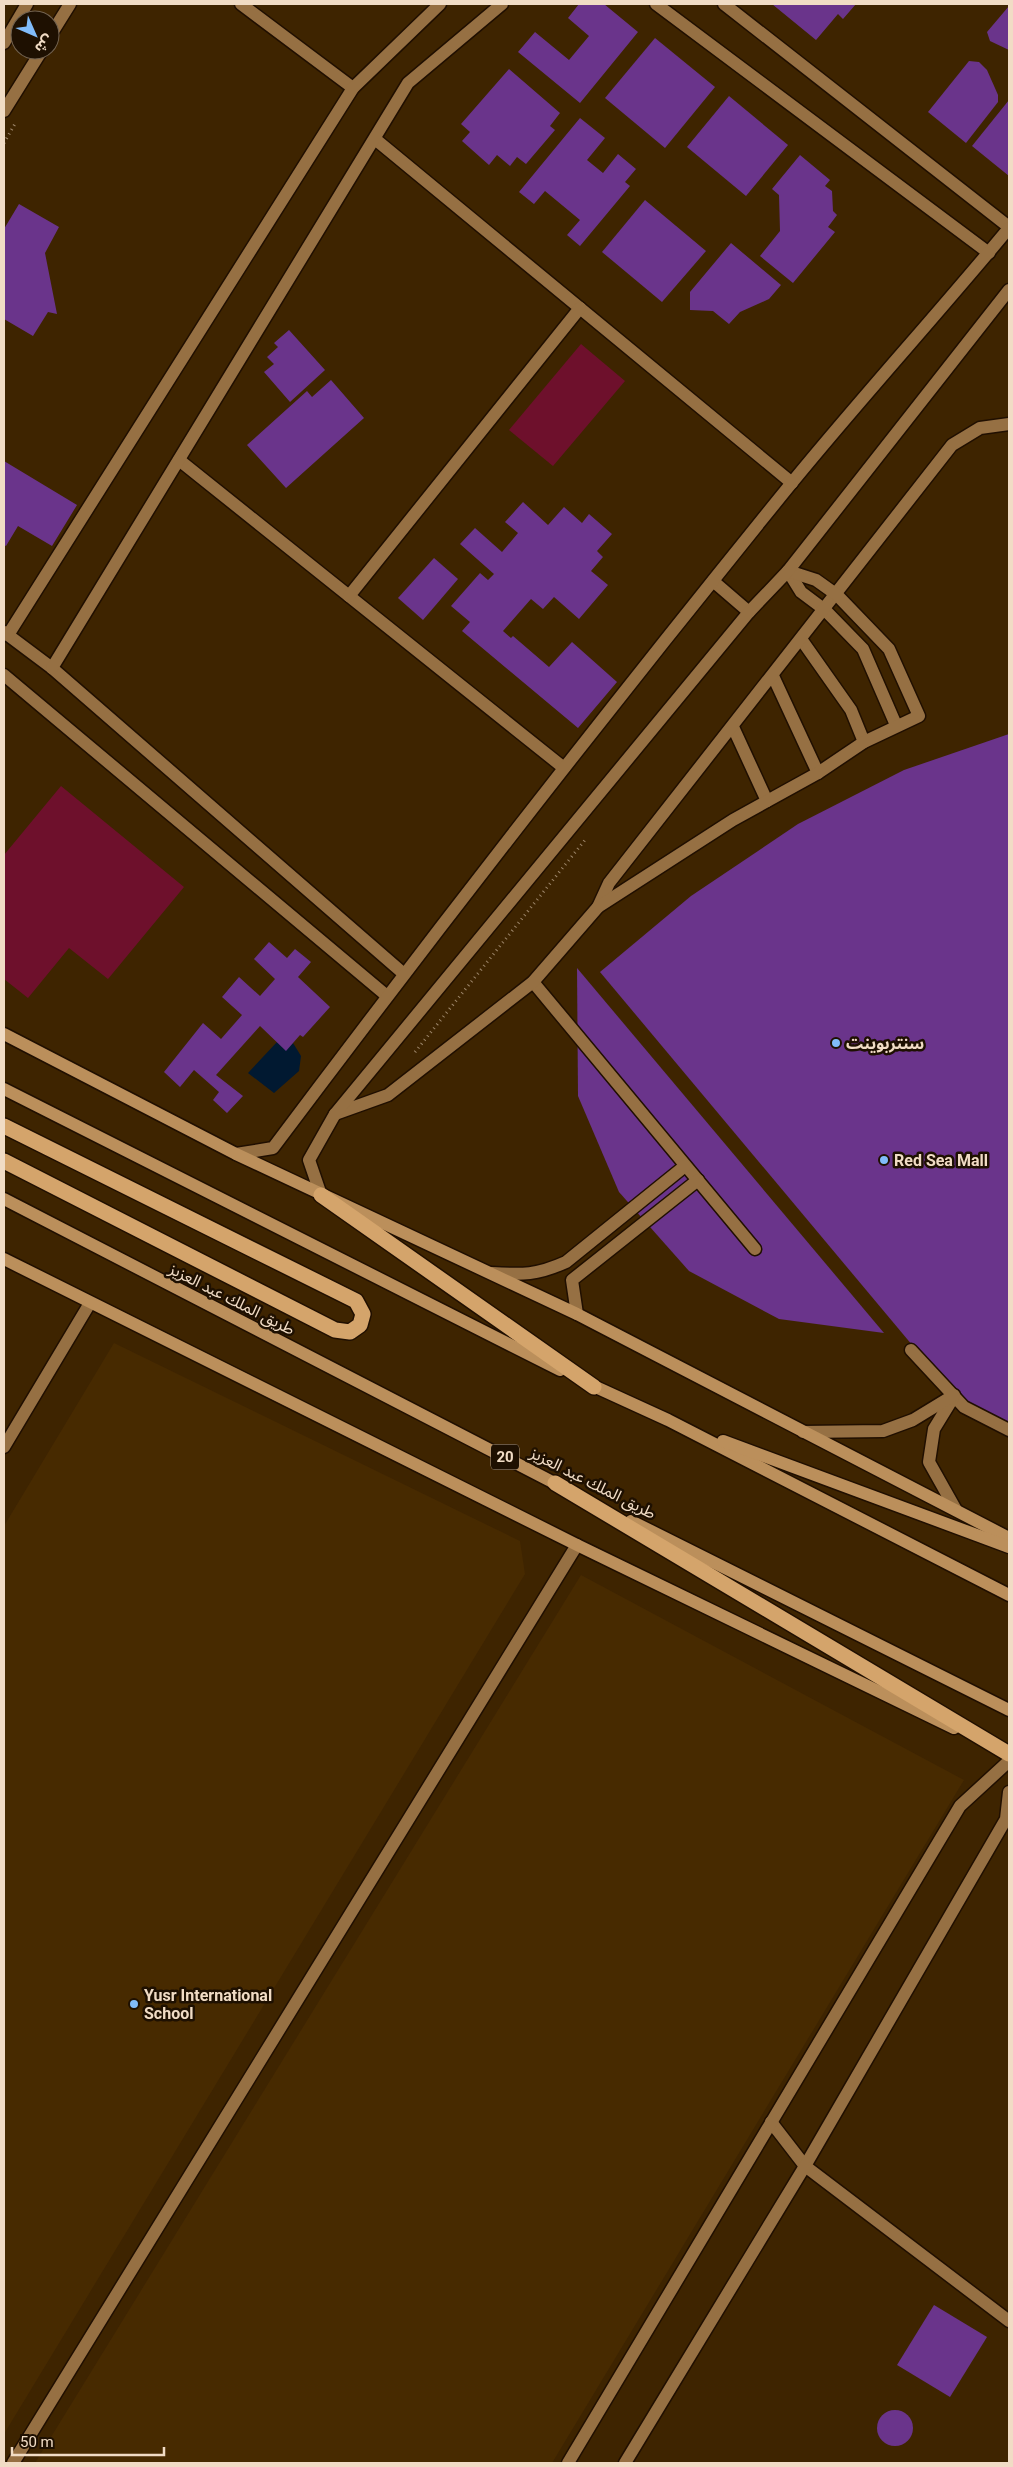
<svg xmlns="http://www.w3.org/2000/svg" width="1013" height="2467" viewBox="0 0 1013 2467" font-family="Roboto,'Noto Sans Arabic',sans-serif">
<rect width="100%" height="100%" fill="#3e2400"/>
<g fill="#472a00">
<polygon points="114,1343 520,1541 525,1574 4,2434 4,1526"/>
<polygon points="581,1575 964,1780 552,2463 35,2463"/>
</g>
<g fill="#6e102c">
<polygon points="581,344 625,381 553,466 509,430"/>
<polygon points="61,786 184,887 108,979 69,948 28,998 4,979 4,855"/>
</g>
<polygon fill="#011931" points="277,1042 286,1050 293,1043 301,1056 299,1071 274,1093 248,1073"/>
<g fill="#6a348b">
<polygon points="579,4 604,4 638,32 580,103 518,52 535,32 569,60 589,36 568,18"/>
<polygon points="772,4 856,4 843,19 838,14 816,40"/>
<polygon points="1009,6 1009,50 990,41 987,32"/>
<polygon points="655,38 715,87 665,148 605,98"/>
<polygon points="969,61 979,62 987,70 998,95 998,102 966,143 928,112"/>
<polygon points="509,69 560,113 550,126 555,130 526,164 517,157 510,166 497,155 489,165 462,141 470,132 461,124"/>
<polygon points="729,96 788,145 746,196 687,147"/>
<polygon points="1009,100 1009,176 972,146"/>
<polygon points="580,118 605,138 587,160 603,173 618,154 636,169 625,182 630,186 580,246 567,235 580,220 545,191 534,204 519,192"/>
<polygon points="800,155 830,180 825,186 832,191 833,211 837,215 828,227 835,232 793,283 760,256 780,231 779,195 772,189"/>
<polygon points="645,200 706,251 662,302 602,252"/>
<polygon points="19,204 59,227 45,253 57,314 48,312 33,336 4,319 4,229"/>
<polygon points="731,243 781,285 769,299 740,312 729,324 713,311 690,310 690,292"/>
<polygon points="289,330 325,370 290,402 264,372 274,364 267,357 278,347 274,343"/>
<polygon points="331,380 364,418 286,488 247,445 307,391 312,397"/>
<polygon points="4,461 77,505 52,546 18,526 6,546 4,545"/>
<polygon points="523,502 548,525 564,507 582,523 589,514 612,534 597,551 603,557 591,571 608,585 579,619 554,597 543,609 531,599 503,631 511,638 513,636 549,667 572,642 617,682 578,728 462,631 470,622 451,606 480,573 488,580 494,574 460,544 475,528 502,552 518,533 505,522"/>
<polygon points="434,558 458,579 423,620 398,598"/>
<polygon points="1009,734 1009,1427 964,1407 600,972 691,896 798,824 904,770"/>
<polygon points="269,942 287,958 295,949 311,962 298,977 330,1007 303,1037 300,1035 286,1051 260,1026 216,1075 243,1096 227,1113 213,1100 219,1092 194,1070 180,1087 164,1072 203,1023 221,1039 242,1015 222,997 239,977 260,996 275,979 254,959"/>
<polygon points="577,968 884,1333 779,1319 689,1271 619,1192 578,1096"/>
<polygon points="934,2305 987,2337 950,2397 897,2365"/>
<circle cx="895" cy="2428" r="18"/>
</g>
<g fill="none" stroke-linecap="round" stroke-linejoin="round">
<defs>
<g id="minor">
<polyline points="241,4 353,88"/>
<polyline points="656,4 989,253"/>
<polyline points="724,4 1009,227"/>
<polyline points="50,36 70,4"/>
<polyline points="4,43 27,4"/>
<polyline points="4,111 42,50"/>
<polyline points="375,139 792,483"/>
<polyline points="179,460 564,768"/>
<polyline points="788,571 801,592 825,610 863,649 896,725"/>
<polyline points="713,581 749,612"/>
<polyline points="349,596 580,308"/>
<polyline points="4,632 52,668 404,974"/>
<polyline points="8,635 353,88 440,4"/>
<polyline points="801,639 851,710 864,742"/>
<polyline points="52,668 408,83 502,4"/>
<polyline points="4,675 387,996"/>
<polyline points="773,676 818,773"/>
<polyline points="733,727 767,801"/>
<polyline points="598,907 609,883 952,445 980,428 1009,424"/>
<polyline points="533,982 755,1249"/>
<polyline points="335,1114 388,1095 533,982 598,907 733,820 818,773 864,742 919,716 889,649 837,595 816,580 788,571"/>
<path d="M236 1154 273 1148C441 924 613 703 790 485 861 398 937 315 1009 228"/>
<polyline points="321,1195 309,1160 335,1114 749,612 788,571 1009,290"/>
<path d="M492 1273C523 1275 537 1275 566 1262L685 1166"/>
<polyline points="577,1314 572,1280 698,1180"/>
<polyline points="911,1350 964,1407 1009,1430"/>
<polyline points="953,1398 934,1429 929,1462 956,1510"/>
<polyline points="803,1432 883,1431 913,1420 954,1395"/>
<polyline points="4,1447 90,1303"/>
<polyline points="771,2122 805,2166 1009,2321"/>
<polyline points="13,2463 577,1545"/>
<polyline points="568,2463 960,1806 1009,1761"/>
<polyline points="625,2463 805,2166 1006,1819 1009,1792"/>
</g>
<g id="major">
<polyline points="4,1034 236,1154 577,1314 1009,1538"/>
<polyline points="4,1089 560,1370"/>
<polyline points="4,1199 564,1488"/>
<polyline points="4,1259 577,1545 954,1728"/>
<polyline points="587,1383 668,1420 1009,1595"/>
<polyline points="723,1441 1009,1547"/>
<polyline points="631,1521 1009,1710"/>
</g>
<g id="highway">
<polyline points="4,1126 356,1301 363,1314 360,1325 350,1332 335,1330 4,1161"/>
<polyline points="321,1195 594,1387"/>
<polyline points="555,1483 1009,1754"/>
</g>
</defs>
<use href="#minor" stroke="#200f00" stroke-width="15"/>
<use href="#major" stroke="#200f00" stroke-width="15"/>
<use href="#highway" stroke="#200f00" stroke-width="18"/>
<g stroke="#9d8669" stroke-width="3" stroke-dasharray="1 4" stroke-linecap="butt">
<polyline points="4,143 16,122"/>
<polyline points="415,1052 585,840"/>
</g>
<use href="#minor" stroke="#967043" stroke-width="12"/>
<use href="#major" stroke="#bb8f5b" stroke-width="12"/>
<use href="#highway" stroke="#d4a46b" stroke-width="15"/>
</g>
<g fill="#81bcfa" stroke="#1e1001" stroke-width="2">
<circle cx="836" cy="1043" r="5"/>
<circle cx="884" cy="1160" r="5"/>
<circle cx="134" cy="2004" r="5"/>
</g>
<g text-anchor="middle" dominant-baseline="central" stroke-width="5" stroke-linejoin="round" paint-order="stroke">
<rect fill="#1e1001" stroke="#b29f8a" stroke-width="1" x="491" y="1444.5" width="28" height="25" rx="4"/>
<g font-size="15" font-weight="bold" fill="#f1dcc5">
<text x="505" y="1457">20</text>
</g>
<g font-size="16" font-weight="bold" fill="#f1dcc5" stroke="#1e1001" text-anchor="start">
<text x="846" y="1043">سنتربوينت</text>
<text x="894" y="1160">Red Sea Mall</text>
<text x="144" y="1995">Yusr International<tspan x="144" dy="18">School</tspan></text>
</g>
<g font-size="16" fill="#f1dcc5" stroke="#1e1001">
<text transform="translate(232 1299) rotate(27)">طريق الملك عبد العزيز</text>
<text transform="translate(593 1483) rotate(27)">طريق الملك عبد العزيز</text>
</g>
</g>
<rect width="1013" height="2467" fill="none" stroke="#f1dcc5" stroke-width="10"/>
<g transform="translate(35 35) rotate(135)"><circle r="24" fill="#1e1001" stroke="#72624f"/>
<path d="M0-4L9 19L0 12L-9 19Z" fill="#81bcfa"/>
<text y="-8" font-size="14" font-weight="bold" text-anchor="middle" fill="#f1dcc5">ش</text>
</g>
<path d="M12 2447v8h152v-8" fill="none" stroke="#f1dcc5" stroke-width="2.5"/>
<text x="20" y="2447" font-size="15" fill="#f1dcc5" stroke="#1e1001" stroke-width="4" paint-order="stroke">50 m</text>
</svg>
